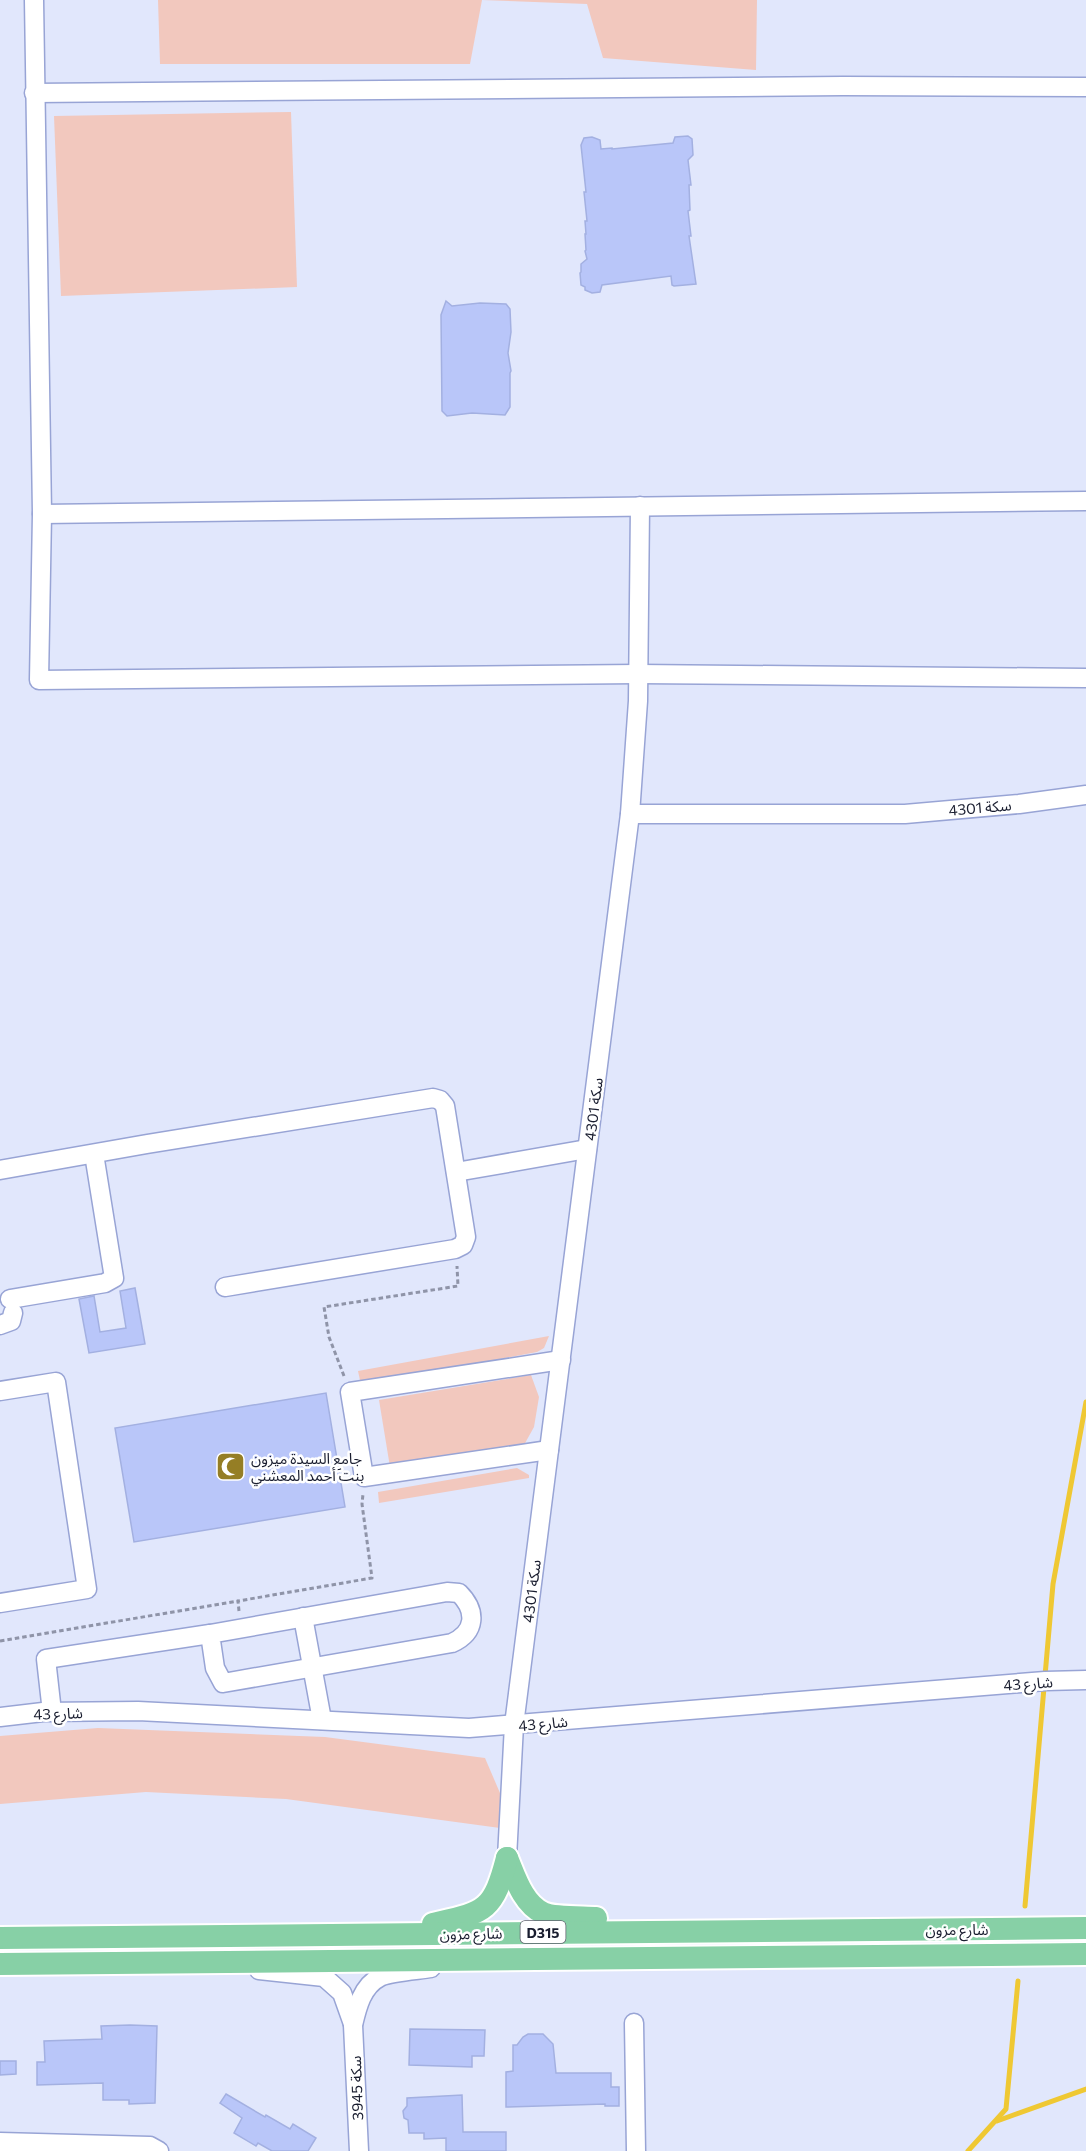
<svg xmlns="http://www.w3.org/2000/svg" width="1086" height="2151" viewBox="0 0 1086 2151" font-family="Commissioner,'Noto Sans Arabic',sans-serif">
<rect width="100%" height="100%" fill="#e1e7fc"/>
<g fill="#f2c8be">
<polygon points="158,0 757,0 756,70 603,58 587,4 482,0 470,64 160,64"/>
<polygon points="291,112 297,287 61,296 54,116"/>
<polygon points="549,1336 544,1348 537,1352 361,1385 358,1371"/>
<polygon points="531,1375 539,1397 534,1427 524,1445 390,1467 379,1400"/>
<polygon points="517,1468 529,1475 529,1478 379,1503 378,1492"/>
<polygon points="98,1728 325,1737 485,1758 500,1793 500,1828 286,1799 146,1792 0,1804 0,1736"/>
</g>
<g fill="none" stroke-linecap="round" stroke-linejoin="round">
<g stroke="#efc833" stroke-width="5">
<polyline points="1025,1906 1053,1584 1086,1402"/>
<polyline points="997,2121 1086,2089"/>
<polyline points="968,2151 1006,2109 1018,1981"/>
</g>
</g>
<g fill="#b9c6f9" stroke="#a3b0e1" stroke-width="1.5">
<polygon points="688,136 692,139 693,155 688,160 691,185 689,185 690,210 688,211 691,236 689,236 696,284 674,286 672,285 671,276 602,285 600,292 592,293 585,290 585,287 581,285 580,273 581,272 581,264 587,259 585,251 586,250 585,234 586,234 585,221 587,221 584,192 586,192 581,145 584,138 592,137 600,140 601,149 612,148 612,149 673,143 675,137"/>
<polygon points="446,301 452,306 480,303 506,304 510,309 511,332 508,353 511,371 510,373 510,407 505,415 472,413 447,416 442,411 441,315"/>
<polygon points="135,1288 145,1344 89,1353 79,1299 94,1296 100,1332 126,1328 120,1291"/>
<polygon points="326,1393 345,1507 134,1542 115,1428"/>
<polygon points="130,2025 157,2026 155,2103 129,2104 129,2100 103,2100 103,2083 37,2085 37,2062 45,2062 44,2041 102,2039 101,2026"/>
<polygon points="410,2029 485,2030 484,2056 472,2056 472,2067 409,2065"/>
<polygon points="528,2034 543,2034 553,2044 556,2073 611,2073 611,2087 619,2087 619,2106 605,2106 605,2104 506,2107 506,2072 513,2071 513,2045 517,2045 523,2037"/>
<polygon points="0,2061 16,2061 16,2074 0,2075"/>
<polygon points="226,2094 265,2117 266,2115 290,2129 293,2124 316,2138 308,2151 272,2151 258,2143 256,2146 234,2133 242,2118 220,2103"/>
<polygon points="462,2095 463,2132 506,2132 506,2151 446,2151 446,2138 424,2139 424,2133 409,2133 408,2120 404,2118 403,2111 407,2106 407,2098"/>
</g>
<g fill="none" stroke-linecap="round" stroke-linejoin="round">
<defs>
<g id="minor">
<polyline points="34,0 42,514 39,680 638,674 1086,678"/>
<polyline points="34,93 843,86 1086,87"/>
<polyline points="42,514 1086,501"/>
<polyline points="630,814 905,814 1019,804 1086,795"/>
<polyline points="0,1170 147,1144 433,1098 440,1100 445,1106 466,1237 463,1245 455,1249 225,1287"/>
<polyline points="456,1172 587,1149"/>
<polyline points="10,1299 105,1283 114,1278 94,1154"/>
<polyline points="0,1325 11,1321 13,1313"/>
<polyline points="0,1391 56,1382 87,1589 0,1603"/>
<polyline points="549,1450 364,1477 350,1392 561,1360"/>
<path d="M447 1592 459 1593C477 1611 476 1632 452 1643L223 1683 215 1668 210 1634Z"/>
<polyline points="303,1617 322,1720"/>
<polyline points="52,1712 46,1659 210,1634"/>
<polyline points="0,1717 43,1712 138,1711 469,1728 1045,1681 1086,1680"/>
<polyline points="507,1858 514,1725 630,814 638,701 640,506"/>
<polyline points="259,1970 324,1977 342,1993 353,2024"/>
<polyline points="634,2023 636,2151"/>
<polyline points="0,2142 150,2146 159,2151"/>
<path d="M359 2151 353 2025C357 2008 362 1986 380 1977 389 1972 419 1970 431 1968"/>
</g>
<g id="major">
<path d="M507 1858C515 1877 523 1904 543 1913 553 1918 584 1917 596 1918"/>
<path d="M433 1924C485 1912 493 1912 507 1858"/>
<polyline points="0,1938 1086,1928"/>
<polyline points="0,1964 1086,1954"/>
</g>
</defs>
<use href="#minor" stroke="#98a4d5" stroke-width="21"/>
<use href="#major" stroke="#fff" stroke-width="26"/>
<g stroke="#8f94a8" stroke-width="3" stroke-dasharray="4.5 3" stroke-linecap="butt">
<polyline points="344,1376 329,1337 324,1307 458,1286 457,1266"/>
<polyline points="239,1611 238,1601 372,1578 362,1504 363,1494"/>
<polyline points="0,1641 238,1601"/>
</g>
<use href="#minor" stroke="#fff" stroke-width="18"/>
<use href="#major" stroke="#87d0a6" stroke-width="22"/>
</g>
<defs>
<symbol id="mosque-square" viewBox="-11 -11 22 22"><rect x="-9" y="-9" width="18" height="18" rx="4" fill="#957e25" stroke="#fff"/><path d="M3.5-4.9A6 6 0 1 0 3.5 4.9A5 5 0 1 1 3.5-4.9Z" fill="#fff"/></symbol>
</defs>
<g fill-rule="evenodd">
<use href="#mosque-square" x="214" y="1450" width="33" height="33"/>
</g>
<g text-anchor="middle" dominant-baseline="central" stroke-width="5" stroke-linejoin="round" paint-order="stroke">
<rect fill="#fff" stroke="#5e616d" stroke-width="1.5" x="520.5" y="1921" width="45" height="22" rx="4.5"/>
<g font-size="14" font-weight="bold" fill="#191d2f">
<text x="543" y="1932">D315</text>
</g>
<g font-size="15" fill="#191d2f" stroke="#fff">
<text transform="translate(980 807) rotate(-5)">سكة 4301</text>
<text transform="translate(593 1109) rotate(-83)">سكة 4301</text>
<text transform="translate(531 1591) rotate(-83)">سكة 4301</text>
<text transform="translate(1028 1683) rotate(-4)">شارع 43</text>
<text transform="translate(58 1713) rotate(-2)">شارع 43</text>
<text transform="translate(543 1723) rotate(-5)">شارع 43</text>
<text x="957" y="1929">شارع مزون</text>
<text transform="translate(471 1933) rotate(-1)">شارع مزون</text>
<text transform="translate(356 2088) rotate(-92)">سكة 3945</text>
</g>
<g font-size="15" fill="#191d2f" stroke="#fff" text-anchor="start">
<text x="251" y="1458">جامع السيدة ميزون<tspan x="251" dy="17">بنت أحمد المعشني</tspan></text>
</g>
</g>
</svg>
